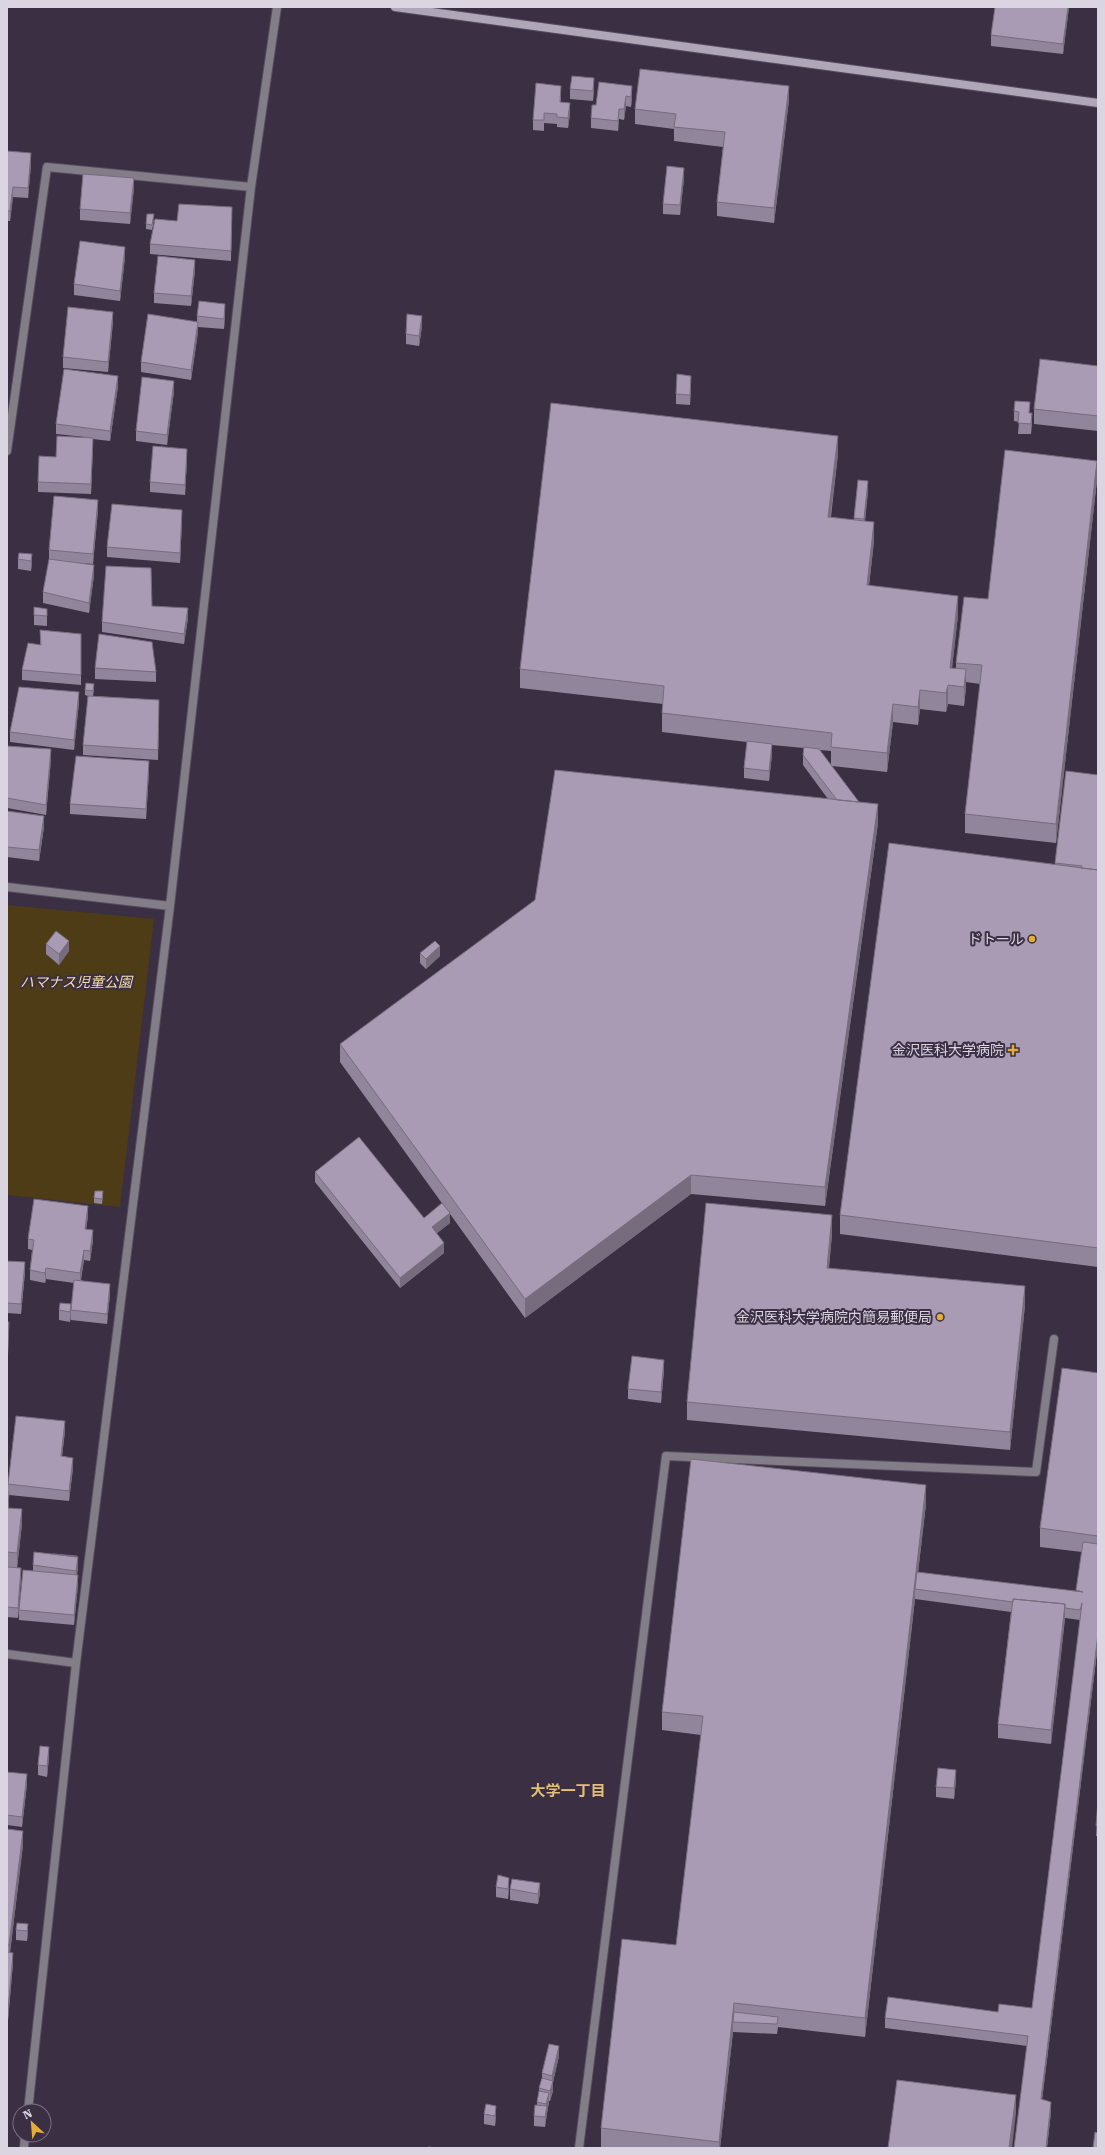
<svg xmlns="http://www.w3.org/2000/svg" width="1105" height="2155" font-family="'Roboto Serif','Noto Sans JP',serif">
  <rect width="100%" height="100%" fill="#3a2f43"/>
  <path fill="#4e3c17" d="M7 905 154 919 120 1207 7 1195Z"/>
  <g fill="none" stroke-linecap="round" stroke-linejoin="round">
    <g stroke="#574d60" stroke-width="10">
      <path id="street" d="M7 451 47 167 251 187
        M7 887 170 906
        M7 1654 76 1663
        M28 2111 76 1663 170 906 251 187 277 7
        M24 2148 25 2135
        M579 2148 666 1456 1036 1472 1054 1339"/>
    </g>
    <g stroke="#574d60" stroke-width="10">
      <path id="secondary" d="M395 7 1098 103"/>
    </g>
    <use href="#street" stroke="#837d88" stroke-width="8"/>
    <use href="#secondary" stroke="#afa6b8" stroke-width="8"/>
  </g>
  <path fill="#90859a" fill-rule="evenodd" d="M1069 7 1063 54 991 46V35Z
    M599 82 632 97 631 107 626 106 624 120 619 119 618 131 591 128V118L596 105Z
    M570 89H594L593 101 570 99Z
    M561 96V103L570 114 568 128 557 127V124L544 123V131L533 130V120Z
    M789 100 774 223 717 216V202L723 147 674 141V129L635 124V109Z
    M7 151 31 164 28 198 13 197 10 221H7Z
    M684 178 680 215 663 214V204Z
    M134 188 130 224 80 220V209Z
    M232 207 231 261 150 254V244Z
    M154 220 152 230 146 229V224Z
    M125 257 120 301 74 295V284Z
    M195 270 191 306 154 303V293Z
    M225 315 224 329 198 327V332L191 380 141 372V362L197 322V316Z
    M113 322 108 372 63 368V357Z
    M422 326 419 346 406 344V334Z
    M1098 366V431L1034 424V409Z
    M118 386 110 441 93 439 91 494 38 492V482L56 457 85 437 56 434V424Z
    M691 386 690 405 676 404V394Z
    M174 391 167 445 136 441V431Z
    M1014 411 1030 413 1032 423 1031 434H1018L1019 422 1014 421Z
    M838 454 831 517 854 520 858 480 868 491 865 521 874 541 869 585 958 615 952 668H956V663L988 599 1097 480 1056 843 965 833V814L980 684 966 682V688L964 706 948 704 946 712 920 709 918 725 893 722 887 772 832 766 859 802 878 823 825 1206 691 1194 525 1318 450 1214V1223L437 1233 444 1253 400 1288 315 1182V1172L424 1218 444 1206 340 1062V1044L828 799 803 765V755L804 748 772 745V754L769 781 744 778V768L747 742 662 732V713L663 704 520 688V669ZM820 750 831 751V765Z
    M187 459 185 495 150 492V482Z
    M98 510 93 564 78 563 94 575 89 613 43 603V592L49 561V550Z
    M182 520 180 563 107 557V547Z
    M32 554 31 571 18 569V559Z
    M152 606 188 618 184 644 102 632V622Z
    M47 609V626L34 625V615Z
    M40 630 81 634V685L22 680V670L40 645Z
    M95 668 156 672V682L95 679Z
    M94 689 93 696 159 700 158 760 83 755V745L88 696 85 695V690Z
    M79 702 74 750 10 742V732Z
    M7 746 51 759 46 815 7 808Z
    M149 771 146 819 70 814V804Z
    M1066 771 1098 775V1267L840 1234V1215L1055 864Z
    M7 811 44 827 39 861 7 857Z
    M46 944 69 951 59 965 46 954Z
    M420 953 440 956 426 969 420 963Z
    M103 1196 102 1204 94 1203V1198Z
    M88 1216 86 1229 93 1240 90 1261 84 1260 81 1280 110 1294 107 1324 71 1320V1310L74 1283 46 1279 45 1283 30 1280V1270L32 1250 28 1249V1239Z
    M832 1234 829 1268 1025 1305 1010 1450 687 1420V1402Z
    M7 1261 25 1272 21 1314 7 1313Z
    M71 1304V1315L70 1322 59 1320V1310Z
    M664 1370 661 1403 628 1399V1389Z
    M1098 1373V1644L1042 2100 1051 2112 1047 2148H1014L1027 2046 885 2028V2018L998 2012 1032 2008 1080 1620 1065 1618 1051 1744 998 1738V1724L1011 1612 915 1599 865 2037 778 2027 777 2034 733 2032 720 2148H608L601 2147V2128L676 1945 701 1735 662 1730V1712L926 1504 918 1573 1076 1591 1082 1552 1040 1547V1528Z
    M65 1431 62 1456 73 1468 69 1501 9 1495V1508L22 1524 17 1568 21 1578 18 1618 7 1617V1492H8V1484Z
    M33 1565 78 1567 77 1575 78 1585 74 1625 19 1620V1610L33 1571Z
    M49 1757 47 1777 38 1775V1765Z
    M7 1772 27 1784 22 1827 7 1825Z
    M956 1780 954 1799 936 1797V1787Z
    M1098 1801V1836H1096Z
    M7 1829 23 1845 10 1953 13 1963 7 2032Z
    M496 1887 509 1888 508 1899 496 1897Z
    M510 1889 540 1893 538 1904 510 1900Z
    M28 1924 27 1941 16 1940V1930Z
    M559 2056 553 2082V2091L550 2101H549L547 2113 545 2127 534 2126V2116L537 2105V2102L539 2091V2088L542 2079V2073Z
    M484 2114 496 2116 495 2126 484 2124Z"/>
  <path fill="#766c7d" d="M1068 7H1069L1063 54V44Z
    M594 78V89L593 101V91Z
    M561 86V96L560 113V102Z
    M632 86V97L631 107V97Z
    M789 86V100L774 223V208Z
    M626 96V106L624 120V109Z
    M570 103V114L568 128V118Z
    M619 109V119L618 131V121Z
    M31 153V164L28 198V188Z
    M684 168V178L680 215V205Z
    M134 178V188L130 224V213Z
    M13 187V197L10 221V211Z
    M125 247V257L120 301V291Z
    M195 260V270L191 306V296Z
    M225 304V315L224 329V319Z
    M113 312V322L108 372V362Z
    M422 316V326L419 346V336Z
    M198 322V332L191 380V370Z
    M118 376V386L110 441V431Z
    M691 376V386L690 405V395Z
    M174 381V391L167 445V435Z
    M838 436V454L828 536V517Z
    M93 438V448L91 494V484Z
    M187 449V459L185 495V485Z
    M1097 461V480L1056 843V824Z
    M868 481V491L864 529V519Z
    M98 500V510L93 564V554Z
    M182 510V520L180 563V553Z
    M874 522V541L867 604V585Z
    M32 554V565L31 571V561Z
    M94 565V575L89 613V603Z
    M958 596V615L950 686V668Z
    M188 608V618L184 644V634Z
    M966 669V688L964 706V687Z
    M948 685V704L946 712V693Z
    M920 690V709L918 725V707Z
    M79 692V702L74 750V740Z
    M893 704V722L887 772V753Z
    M772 744V754L769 781V771Z
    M51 749V759L46 815V805Z
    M149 761V771L146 819V809Z
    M878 804V823L825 1206V1187Z
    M44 816V827L39 861V850Z
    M69 941V951L59 965V954Z
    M440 946V956L426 969V959Z
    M691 1175V1194L525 1318V1299Z
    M88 1206V1216L85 1239V1229Z
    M450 1213V1223L432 1237V1227Z
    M832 1215V1234L827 1286V1268Z
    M93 1230V1240L90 1261V1251Z
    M444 1243V1253L400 1288V1278Z
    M84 1250V1260L80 1283V1273Z
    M25 1262V1272L21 1314V1304Z
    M46 1268V1279L45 1283V1273Z
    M110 1284V1294L107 1324V1314Z
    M1025 1286V1305L1010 1450V1432Z
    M71 1304V1315L70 1322V1312Z
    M9 1322V1332L7 1376V1366Z
    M664 1360V1370L661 1403V1392Z
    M65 1421V1431L61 1466V1456Z
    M73 1458V1468L69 1501V1491Z
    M926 1485V1504L916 1589H915V1599L865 2037V2018Z
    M9 1492V1507L8 1523V1508Z
    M22 1509V1524L17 1568V1553Z
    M78 1557V1567L76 1581V1571Z
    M21 1568V1578L18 1618V1608Z
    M78 1575V1585L74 1625V1615Z
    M1065 1604V1619L1051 1744V1730Z
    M1098 1634V1644L1041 2109V2099Z
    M49 1747V1757L47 1777V1766Z
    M956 1770V1780L954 1799V1788Z
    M27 1774V1784L22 1827V1817Z
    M23 1831V1845L9 1960V1945Z
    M509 1878V1888L508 1899V1889Z
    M540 1883V1893L538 1904V1894Z
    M28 1924V1934L27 1941V1931Z
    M13 1953V1963L7 2032V2022Z
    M734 2003V2022H733V2032L720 2148H719V2142Z
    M559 2046V2056L553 2082V2091L550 2101V2091L552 2084V2076Z
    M549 2093V2103L547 2113 545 2127 546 2104Z
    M1016 2095V2113L1012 2148H1009Z
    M1051 2102V2112L1047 2148H1046Z
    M496 2106V2116L495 2126V2116Z"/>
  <path fill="#a89bb3" stroke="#766c7d" d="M995 7H1068L1063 44 991 35Z
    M640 69 789 86 774 208 717 202 725 132 674 127 676 114 635 109Z
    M572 76 594 78 593 91 570 89Z
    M599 82 632 86 631 97 626 96 624 109H619L618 121 591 118 592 105H596Z
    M536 83 561 86 560 102 570 103 568 118 557 117V114L544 113V120H533Z
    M7 151 31 153 28 188 13 187 10 211H7Z
    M667 166 684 168 680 205 663 204Z
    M83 174 134 178 130 213 80 209Z
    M179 204 232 207 231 251 150 244 155 219 177 221Z
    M147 214H154L152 225 146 224Z
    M80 241 125 247 120 291 74 284Z
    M158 256 195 260 191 296 154 293Z
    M199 301 225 304 224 319 197 316Z
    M68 307 113 312 108 362 63 357Z
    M148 314 198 322 191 370 141 362Z
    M407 314 422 316 419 336 406 334Z
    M1040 359 1098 366V416L1034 409Z
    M64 369 118 376 110 431 56 424Z
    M677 374 691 376 690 395 676 394Z
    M142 377 174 381 167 435 136 431Z
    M1015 401 1030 402 1029 413H1032L1031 424 1018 423 1019 412 1014 411Z
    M551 403 838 436 828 517 874 522 867 585 958 596 950 668 966 669 964 687 948 685 946 693 920 690 918 707 893 704 887 753 831 747 832 733 662 713 664 686 520 669Z
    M57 436 93 438 91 484 38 482 39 456 56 457Z
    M153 446 187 449 185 485 150 482Z
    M1005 450 1097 461 1056 824 965 814 982 665 956 663 964 597 988 599Z
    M858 480 868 481 864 519 854 518Z
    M54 496 98 500 93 554 49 550Z
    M112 504 182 510 180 553 107 547Z
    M19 553 32 554 31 561 18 559Z
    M49 559 94 565 89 603 43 592Z
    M106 566 151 568 152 606 188 608 184 634 102 622Z
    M34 607 47 609V616L34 615Z
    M40 630 81 634V675L22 670 28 643 41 645Z
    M99 634 152 642 156 672 95 668Z
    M86 683 94 684 93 691 85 690Z
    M19 687 79 692 74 740 10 732Z
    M88 696 159 700 158 750 83 745Z
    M747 741 772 744 769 771 744 768Z
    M7 746 51 749 46 805 7 798Z
    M804 747 819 749 859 802 837 800 803 755Z
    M76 756 149 761 146 809 70 804Z
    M555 770 878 804 825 1187 691 1175 525 1299 340 1044 535 900Z
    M1066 771 1098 775V870L1081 868 1082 866 1055 863Z
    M7 811 44 816 39 850 7 847Z
    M889 843 1098 870V1248L840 1215Z
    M56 931 69 941 59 954 46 944Z
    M435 941 440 946 426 959 420 953Z
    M359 1137 424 1218 442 1203 450 1213 432 1227 444 1243 400 1278 315 1172Z
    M95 1191H103L102 1199 94 1198Z
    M34 1199 88 1206 85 1229 93 1230 90 1251 84 1250 80 1273 46 1268 45 1273 30 1270 34 1240 28 1239Z
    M706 1203 832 1215 827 1268 1025 1286 1010 1432 687 1402Z
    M7 1261 25 1262 21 1304 7 1303Z
    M74 1280 110 1284 107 1314 71 1310Z
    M60 1303 71 1304 70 1312 59 1310Z
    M7 1322H9L7 1366Z
    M632 1356 664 1360 661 1392 628 1389Z
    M1062 1368 1098 1373V1536L1040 1528Z
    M16 1416 65 1421 61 1456 73 1458 69 1491 8 1484Z
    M691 1459 926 1485 865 2018 734 2003 719 2142 601 2128 622 1939 676 1945 703 1716 662 1712Z
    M7 1492H9L8 1508 22 1509 17 1553 7 1552Z
    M1083 1542 1098 1544V1634L1041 2099 1051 2102 1046 2148H1014L1028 2036 885 2018 888 1997 998 2012 999 2004 1032 2008 1082 1603 1080 1610 1065 1608V1604L1013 1599V1602L915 1589 917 1572 1083 1592 1076 1590Z
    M34 1552 78 1557 76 1571 33 1565Z
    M53 1554 77 1556V1557Z
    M7 1567 21 1568 18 1608 7 1607Z
    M23 1570 78 1575 74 1615 19 1610Z
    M1013 1599 1065 1604 1051 1730 998 1724Z
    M40 1746 49 1747 47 1766 38 1765Z
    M938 1768 956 1770 954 1788 936 1787Z
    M7 1772 27 1774 22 1817 7 1815Z
    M1098 1801V1826H1096Z
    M7 1829 23 1831 9 1945H7Z
    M498 1875 509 1878 508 1889 496 1887Z
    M512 1879 540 1883 538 1894 510 1889Z
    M17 1923 28 1924 27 1931 16 1930Z
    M7 1952 13 1953 7 2022Z
    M734 2012 778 2017 777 2024 733 2022Z
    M549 2044 559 2046 552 2076 542 2073Z
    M542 2078 553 2081 550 2091 539 2088Z
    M897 2080 1016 2095 1009 2148H888Z
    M539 2091 549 2093 546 2104 537 2102Z
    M486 2104 496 2106 495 2116 484 2114Z
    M535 2105 547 2106 545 2117 534 2116Z
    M1095 2132 1098 2133V2148H1093Z
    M428 2147 439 2148H428Z"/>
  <g fill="#e5ad35" stroke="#3a2f43" stroke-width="1.5">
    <circle cx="1032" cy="939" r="4"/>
    <path d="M1011 1044h4v4h4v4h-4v4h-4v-4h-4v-4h4z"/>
    <circle cx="940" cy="1317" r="4"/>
  </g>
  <g text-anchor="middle" stroke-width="4" stroke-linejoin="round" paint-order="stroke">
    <g font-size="14" fill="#dbd5e2" stroke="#3a2f43" text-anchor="end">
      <text x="1024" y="944">ドトール</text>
      <text x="1004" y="1055">金沢医科大学病院</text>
      <text x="932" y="1322">金沢医科大学病院内簡易郵便局</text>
    </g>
    <g font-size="14" font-style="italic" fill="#fadeac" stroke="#3a2f43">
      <text x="76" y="987">ハマナス児童公園</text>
    </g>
    <g font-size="15" font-weight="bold" fill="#e5be77" stroke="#3a2f43">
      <text x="568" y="1796">大学一丁目</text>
    </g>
  </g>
  <rect width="1105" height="2155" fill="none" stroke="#dbd5e2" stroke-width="16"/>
  <g transform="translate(32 2123) rotate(334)"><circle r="19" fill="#3a2f43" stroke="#7a7183"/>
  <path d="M0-3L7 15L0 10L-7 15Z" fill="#e5ad35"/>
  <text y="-6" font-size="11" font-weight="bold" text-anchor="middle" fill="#dbd5e2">N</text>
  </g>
</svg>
